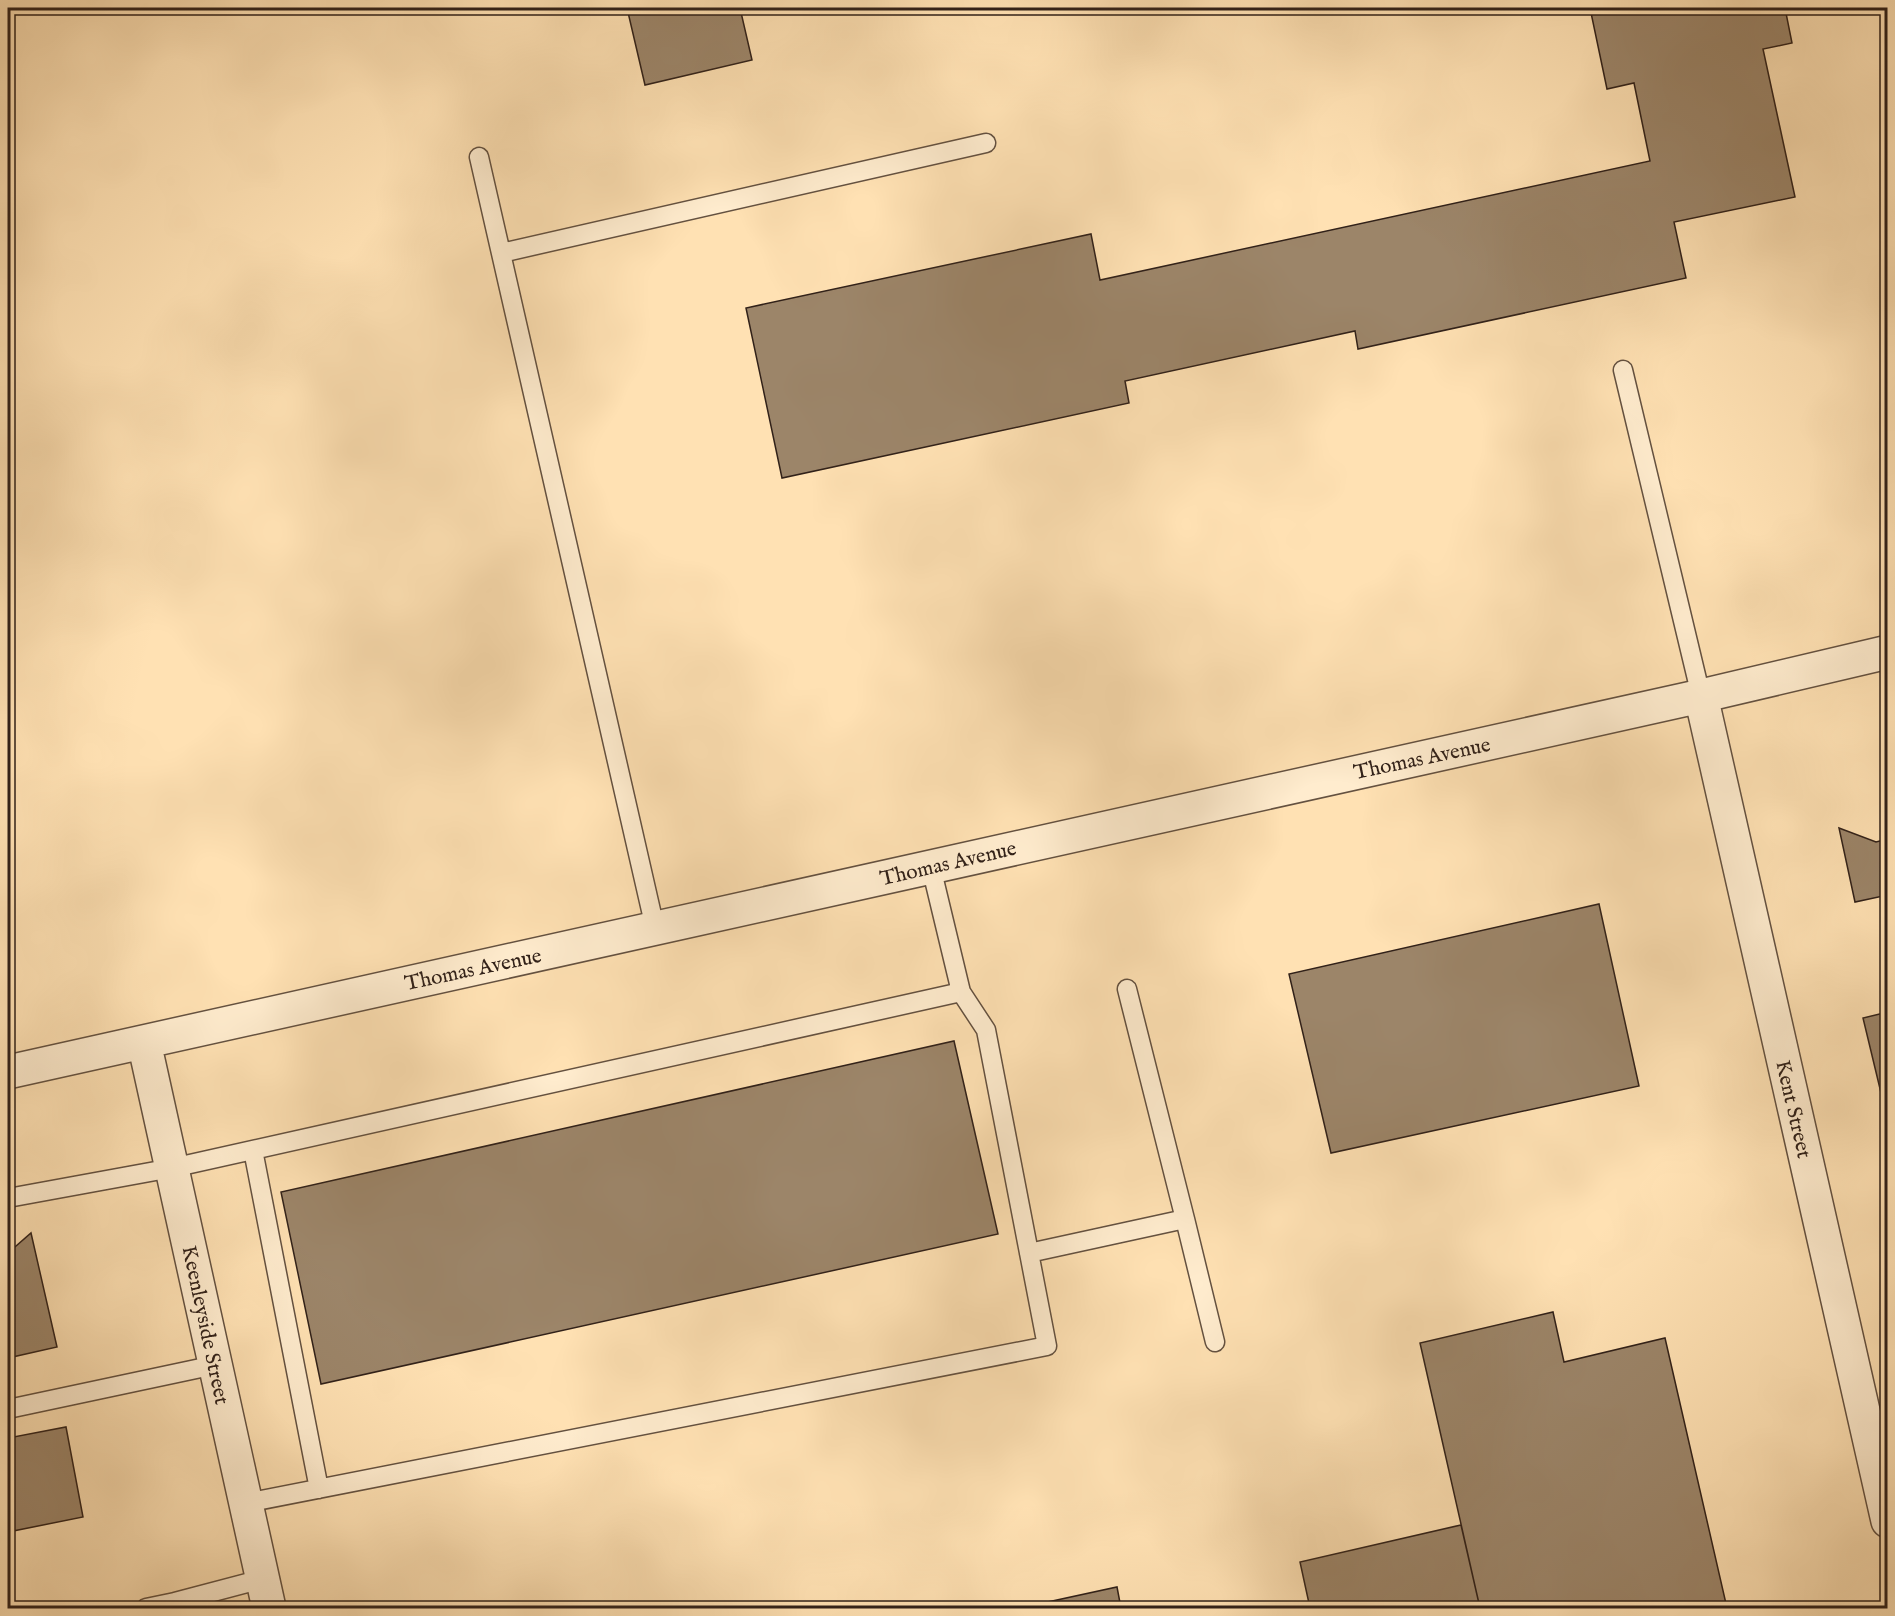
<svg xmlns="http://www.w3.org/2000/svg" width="1895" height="1616" font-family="'IM FELL English',serif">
  <rect width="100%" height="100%" fill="#ffe1b3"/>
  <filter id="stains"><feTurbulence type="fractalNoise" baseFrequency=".00333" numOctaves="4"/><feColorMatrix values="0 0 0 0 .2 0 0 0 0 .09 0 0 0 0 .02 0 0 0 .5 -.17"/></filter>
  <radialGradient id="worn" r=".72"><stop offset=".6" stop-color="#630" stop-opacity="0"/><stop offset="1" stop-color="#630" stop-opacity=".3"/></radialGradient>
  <path fill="#9c8569" stroke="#312119" stroke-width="1.5" d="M627 8H740L752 60 645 85Z
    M1590 8H1785L1792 43 1763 49 1795 197 1674 222 1686 278 1358 349 1355 331 1125 381 1129 403 782 478 746 308 1091 234 1100 280 1650 161 1634 83 1607 89Z
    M1839 828 1876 842 1888 839V895L1855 902Z
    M1599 904 1639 1086 1331 1153 1289 974Z
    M1888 1012V1122L1863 1018Z
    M954 1041 998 1234 321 1384 281 1192Z
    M31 1233 57 1347 8 1358V1253Z
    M1553 1312 1564 1362 1665 1338 1727 1608H1480L1420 1343Z
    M66 1427 83 1517 8 1532V1438Z
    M1461 1525 1480 1608H1310L1300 1562Z
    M1117 1587 1121 1608H1020Z"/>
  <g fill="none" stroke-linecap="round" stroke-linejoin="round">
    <g stroke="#645140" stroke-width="21">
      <path id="service" d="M479 157 655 928
        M501 253 986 143
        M1623 370 1701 696
        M1127 989 1185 1219
        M253 1150 319 1489
        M8 1198 172 1168 961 992
        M1029 1253 1185 1219 1215 1342
        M8 1409 215 1365
        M246 1503 1047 1346 986 1030 961 992 931 867
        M146 1608 175 1602
        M176 1608 175 1602 262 1579"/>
    </g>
    <g stroke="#645140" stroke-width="36">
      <path id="minor" d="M1701 696 1888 1521
        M144 1042 269 1608
        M8 1072 1701 696 1888 652"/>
    </g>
    <use href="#service" stroke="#ffecce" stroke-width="18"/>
    <use href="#minor" stroke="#ffecce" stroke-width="33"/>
  </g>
  <g text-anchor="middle" stroke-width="4.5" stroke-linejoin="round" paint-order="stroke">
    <g font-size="21" fill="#312119" stroke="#ffecce">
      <text transform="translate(1422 758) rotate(-12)" y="7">Thomas Avenue</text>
      <text transform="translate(948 863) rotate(-13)" y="7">Thomas Avenue</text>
      <text transform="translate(473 969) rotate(-12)" y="7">Thomas Avenue</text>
      <text transform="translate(1794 1109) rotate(77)" y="7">Kent Street</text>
      <text transform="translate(206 1325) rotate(78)" y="7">Keenleyside Street</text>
    </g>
  </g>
  <rect width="1895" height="1616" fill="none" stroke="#ffe1b3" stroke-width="30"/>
  <rect x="9" y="9" width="1877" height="1598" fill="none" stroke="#312119" stroke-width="3"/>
  <rect x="15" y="15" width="1865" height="1586" fill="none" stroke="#312119" stroke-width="1.5"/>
  <rect width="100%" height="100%" filter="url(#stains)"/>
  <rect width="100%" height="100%" fill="url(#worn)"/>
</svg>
